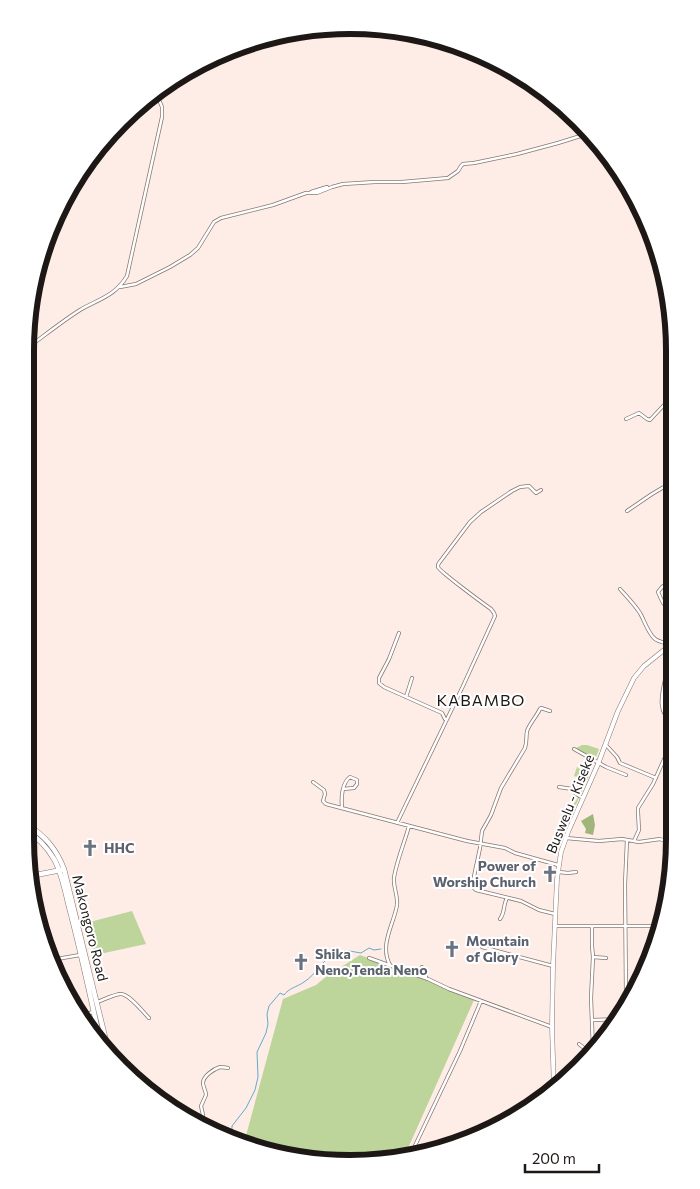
<svg xmlns="http://www.w3.org/2000/svg" width="700" height="1189" font-family="Commissioner,sans-serif">
  <rect width="100%" height="100%" fill="#feede7"/>
  <path fill="#bdd49a" d="M582 745H587L599 749 596 757 593 760 580 755 576 748Z
    M577 767 589 776 574 809 573 805 581 793 580 788 582 779 574 776Z
    M132 911 146 944 95 955 86 923Z
    M360 955 427 980 474 1000 405 1155 350 1164 266 1153 244 1143 283 999 316 985 327 976Z"/>
  <path fill="#9fb57a" d="M593 814 595 825 593 835 585 833 586 829 581 821Z"/>
  <g fill="none" stroke-linecap="round" stroke-linejoin="round">
    <path stroke="#66a8cb" stroke-width="1" d="M232 1138V1126L246 1108 255 1090 258 1077 257 1052 266 1033 268 1024 267 1014 269 1006 280 993 284 995C289 988 297 987 304 982 317 974 323 958 337 952 344 949 354 952 361 953L369 948 374 950 381 949"/>
    <g stroke="#867772" stroke-width="4">
      <path id="minor" d="M311 192 327 187
        M120 287 136 284 170 267 190 255 198 248 214 222 221 218 273 205 306 193H317L332 187 343 184 375 182H402L448 178 458 171 461 166 463 164 474 163 517 154 558 143 590 133
        M26 349C44 336 61 322 80 310 99 299 115 296 127 276L162 117V107L156 93
        M674 383C671 386 670 389 668 394 662 408 664 410 674 421
        M626 419 639 413 647 419 650 420 664 405
        M627 511 652 494 674 481
        M674 579 662 587 658 592 662 601 674 620
        M620 589C627 597 634 604 640 613 644 620 647 630 653 637 660 646 668 636 669 655 670 676 649 710 674 723
        M399 633 389 659 379 678V683L384 687 442 713 445 719
        M406 697 412 678
        M550 711 541 708 540 709C536 717 530 723 527 731 526 737 527 742 525 748L501 788 491 815 482 831 480 848 472 886 476 890 521 901 539 910 555 914
        M606 745 617 757 620 763 656 778
        M574 749 606 767 626 775
        M313 782 324 790 325 794 323 801 326 804 467 841 505 848 515 853 558 865
        M559 787 572 789 576 794 583 798
        M342 807C341 797 342 783 350 777L357 780V784L354 788 343 789
        M397 823 463 686 495 616 494 613 491 609C484 604 439 571 438 567 438 565 438 564 439 563L470 522 481 512 512 491 520 487 529 486 536 493 541 490
        M566 838 599 841 622 839 639 842 660 839 668 842 674 840
        M627 840 625 884 626 995 627 999 629 1002
        M634 841 639 830 638 812V808L653 784 674 737
        M668 842 672 854 673 865
        M559 872 568 873 576 872
        M500 919C505 913 503 905 507 898
        M555 926H661
        M592 926V946L593 957 591 998 593 1049
        M653 926V953
        M482 947 553 966
        M593 957 606 958
        M369 958 428 979 449 989 552 1027
        M51 960 80 955
        M390 965C379 945 394 924 397 905 398 895 393 887 394 878 396 863 405 841 409 826
        M422 967 425 972 426 978
        M97 1002C103 1000 115 994 121 994 129 994 143 1012 149 1018
        M80 1015 94 1012
        M593 1020 620 1019
        M579 1044 584 1048 593 1049
        M198 1122 203 1115 201 1106 206 1095C206 1091 203 1087 203 1083 203 1076 214 1069 220 1067 223 1067 226 1068 228 1068
        M411 1154 460 1051 481 1001"/>
    </g>
    <g stroke="#867772" stroke-width="5">
      <path id="secondary" d="M554 1090 552 1027 553 966 557 879 561 852 568 832 598 764 618 711 634 678 644 666 674 642"/>
    </g>
    <g stroke="#867772" stroke-width="5.5">
      <path id="primary" d="M25 823C44 835 56 848 64 869L109 1053
        M25 829C37 837 47 847 54 859 62 873 65 891 69 907 81 952 91 999 101 1045
        M31 876 61 870"/>
    </g>
    <use href="#minor" stroke="#fff" stroke-width="2.5"/>
    <use href="#secondary" stroke="#fff" stroke-width="4"/>
    <use href="#primary" stroke="#fff" stroke-width="4.5"/>
  </g>
  <defs>
    <g id="church-bare" transform="scale(1.35)"><path d="M-1.2-6h2.4v3.5h3.3v2.4h-3.3V6h-2.4V-.1h-3.3v-2.4h3.3Z" fill="#6b7280" stroke="#fff" stroke-width="2.5" paint-order="stroke"/></g>
  </defs>
  <g fill-rule="evenodd">
    <use href="#church-bare" x="90" y="848"/>
    <use href="#church-bare" x="550" y="874"/>
    <use href="#church-bare" x="452" y="949"/>
    <use href="#church-bare" x="301" y="962"/>
  </g>
  <g text-anchor="middle" stroke-width="4" stroke-linejoin="round" paint-order="stroke">
    <g font-size="14" fill="#1d1816" stroke="#fff">
      <text transform="translate(570 804) rotate(-68)" y="5">Buswelu - Kiseke</text>
      <text transform="translate(90 928) rotate(76)" y="5">Makongoro Road</text>
    </g>
    <g font-size="14" font-weight="bold" fill="#5b616d" stroke="#fff" text-anchor="start">
      <text x="104" y="853">HHC</text>
      <text x="536" y="871" text-anchor="end">Power of<tspan x="536" dy="16">Worship Church</tspan></text>
      <text x="466" y="946">Mountain<tspan x="466" dy="16">of Glory</tspan></text>
      <text x="315" y="959">Shika<tspan x="315" dy="16">Neno,Tenda Neno</tspan></text>
    </g>
    <g font-size="16" letter-spacing="1" fill="#1d1816" stroke="#fff">
      <text x="481" y="706">KABAMBO</text>
    </g>
  </g>
  <path d="M0 0H700V1189H0ZM350 34H350A316 316 0 0 1 666 350V839A316 316 0 0 1 350 1155H350A316 316 0 0 1 34 839V350A316 316 0 0 1 350 34Z" fill="#fff" fill-rule="evenodd"/>
  <path fill="none" stroke="#1d1816" stroke-width="6" d="M350 34H350A316 316 0 0 1 666 350V839A316 316 0 0 1 350 1155H350A316 316 0 0 1 34 839V350A316 316 0 0 1 350 34Z"/>
  <path d="M525 1164v8h74v-8" fill="none" stroke="#1d1816" stroke-width="2.5"/>
  <text x="532" y="1164" font-size="15" fill="#1d1816" stroke="#ffffff" stroke-width="4" paint-order="stroke">200 m</text>
</svg>
